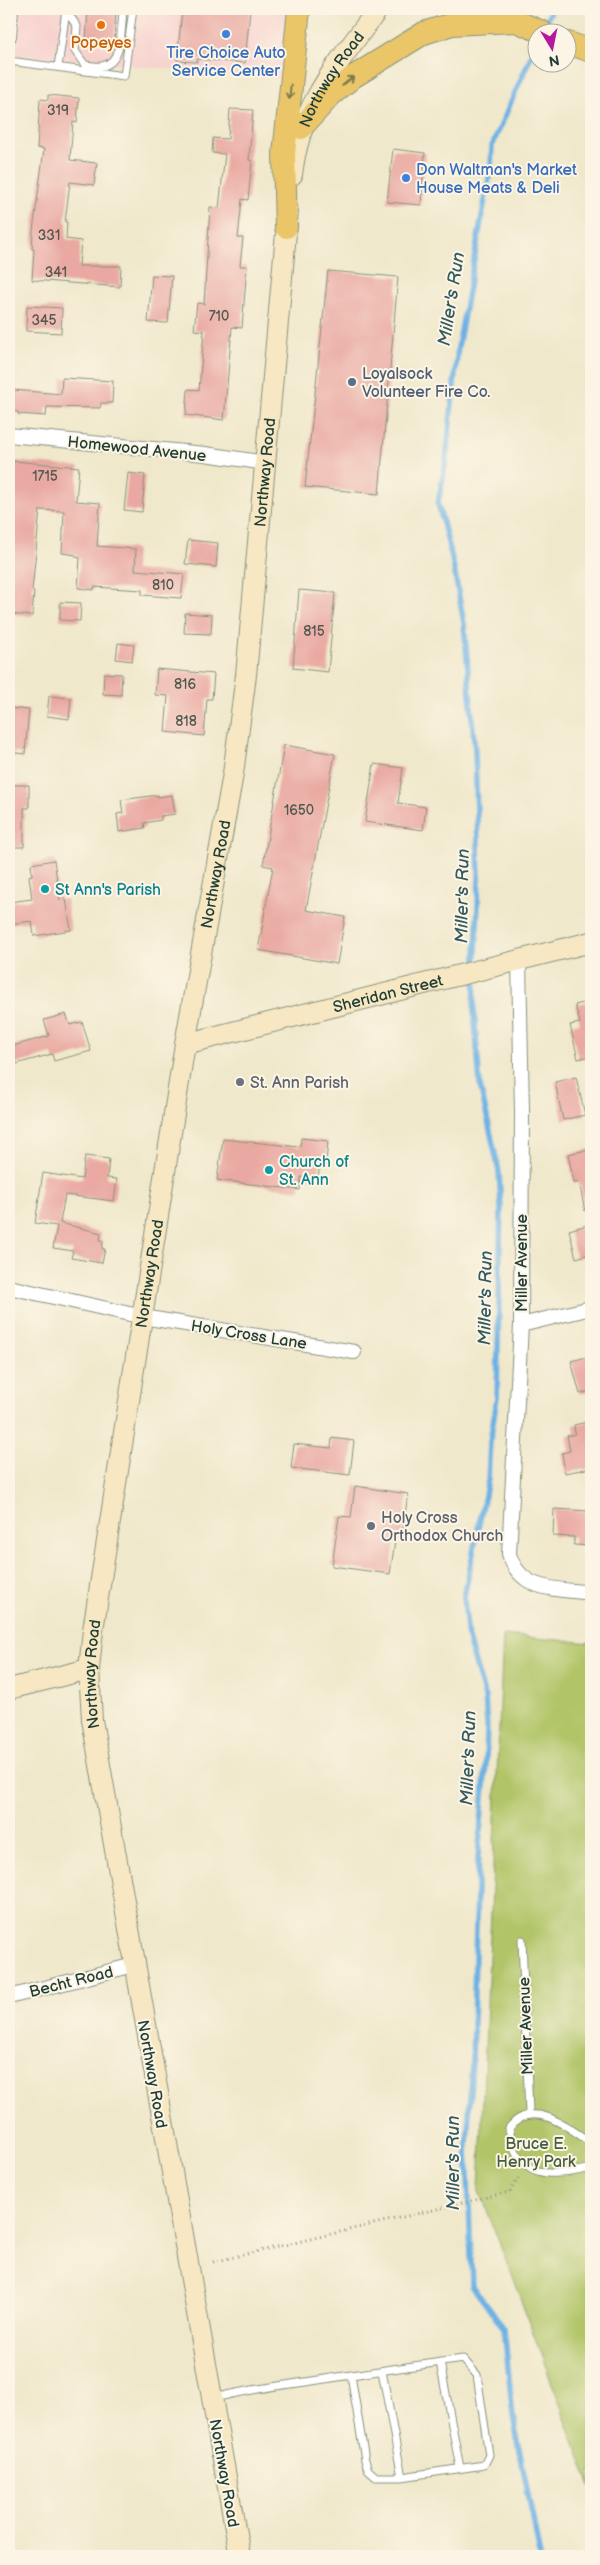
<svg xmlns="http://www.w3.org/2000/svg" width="600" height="2565" font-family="'Balsamiq Sans',sans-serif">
  <rect width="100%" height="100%" fill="#fcf5e5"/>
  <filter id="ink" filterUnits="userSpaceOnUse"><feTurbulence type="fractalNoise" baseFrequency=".02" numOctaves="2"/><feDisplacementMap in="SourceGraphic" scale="10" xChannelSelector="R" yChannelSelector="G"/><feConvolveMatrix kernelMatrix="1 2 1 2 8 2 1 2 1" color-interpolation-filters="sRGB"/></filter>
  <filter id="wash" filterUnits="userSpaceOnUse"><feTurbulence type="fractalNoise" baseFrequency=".0096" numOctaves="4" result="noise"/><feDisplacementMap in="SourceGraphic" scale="20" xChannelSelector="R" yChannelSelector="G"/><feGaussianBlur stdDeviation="1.12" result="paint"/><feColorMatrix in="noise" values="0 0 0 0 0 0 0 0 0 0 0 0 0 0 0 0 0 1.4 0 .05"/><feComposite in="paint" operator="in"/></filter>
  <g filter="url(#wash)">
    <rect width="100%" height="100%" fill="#f0e8cb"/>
    <path fill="#f7d0cd" d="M9 9H294L279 79 9 54Z"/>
    <path fill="#b1c568" stroke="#68814e" d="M503 1635 591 1643V2487L479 2189Z"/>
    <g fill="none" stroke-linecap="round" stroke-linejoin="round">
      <path stroke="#6eb2e4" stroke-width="5.5" d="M543 28 552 9
        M538 40 492 146 491 167 458 347 446 461 438 504 452 558 464 623 475 752 479 877 474 1009 480 1085 499 1171 501 1208 497 1397 490 1442 488 1480 464 1597 468 1639 485 1697 487 1726 486 1764 478 1857 472 2062 467 2145 472 2286 504 2328 513 2416 540 2556"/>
    </g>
    <g id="blocks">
      <path fill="#e9a8a1" d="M88 9H116L114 43 86 41Z
        M182 9H250L245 63 197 59V62L177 61Z
        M48 95 79 98 77 123 73 122 70 160 97 163 94 185 70 182 65 222H67L66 239 81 241 79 266H121L120 287 32 280 34 249H32L33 231 44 149 37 148 40 99 48 100Z
        M230 109 253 110 249 160 252 161 248 200 242 199 238 238H243L240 266H247L242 328 232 327 224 420 186 415 188 389 199 390 204 331 194 330 197 303 204 304 210 207 219 208 225 154 212 153 213 138 228 139Z
        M393 149 425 153 421 205 387 202Z
        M328 271 398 277 379 494 305 487Z
        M152 275 172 276 168 323 148 322Z
        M27 306 62 308 61 333 26 331Z
        M62 378 113 381 112 403H101L100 408 47 407 46 416 18 414V412L11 411 13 390 61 394Z
        M13 461 79 467 76 501 100 503 97 546 136 549 135 570 184 574 181 598 142 595V590L94 587V590L78 588 80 558 76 557V555L62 553 64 511 40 510 32 591H34L32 616 9 614V501Z
        M128 473 145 475 142 512 124 510Z
        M188 540 218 543 216 567 185 564Z
        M299 590 335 593 328 672 293 668Z
        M60 602 81 603 80 621 60 620Z
        M185 613 212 615 211 634 184 633Z
        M118 643 134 645 132 661 116 659Z
        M157 669 214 674 212 699H207L204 736 165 732 168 696 155 695Z
        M104 673 122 674 121 695 103 694Z
        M49 696 71 698 69 719 47 716Z
        M9 708 29 710 25 754 9 752Z
        M284 745 335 754 306 910 345 917 337 964 258 950 273 867 263 865Z
        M374 764 403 768 398 803 426 807 423 830 365 822Z
        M9 785H29V808H24V847H9Z
        M158 795V797L172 795 175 814 161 816V820L144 823 145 828 119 832 117 814 123 813 121 800Z
        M54 860 60 900 66 899 71 930 34 936 32 921 9 924V902L32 899 29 876 32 875 31 864Z
        M591 1001V1056L578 1059 570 1025 580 1023 575 1005Z
        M66 1014 70 1025 82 1022 91 1051 54 1061 52 1054 9 1066V1047L49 1036 44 1020Z
        M576 1077 585 1115 563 1120 555 1082Z
        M301 1138 328 1141 326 1163H320L318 1179 301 1177 300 1190 217 1180 223 1139 300 1147Z
        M591 1149V1211H585L579 1182 574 1183 568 1154Z
        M85 1156 109 1159 107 1178 117 1179 114 1201 65 1195 60 1223 101 1233 100 1241H103L102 1249H105L102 1263 71 1258 73 1251 53 1248 57 1226 35 1223 43 1173 82 1179Z
        M591 1224V1254L576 1258 569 1230Z
        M591 1356V1391L580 1394 571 1361Z
        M591 1421V1468L565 1473 562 1453 570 1451 567 1436 575 1434 574 1425Z
        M332 1438 354 1441 350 1475 291 1468 294 1444 331 1448Z
        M355 1486 408 1494 402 1535H396L390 1574 332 1566 339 1516 351 1517Z
        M554 1509 591 1511V1546L574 1545V1537L553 1536Z"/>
    </g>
  </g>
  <g filter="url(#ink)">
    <use href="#blocks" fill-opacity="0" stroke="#889280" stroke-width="1"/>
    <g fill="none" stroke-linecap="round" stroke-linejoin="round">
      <g stroke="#889280" stroke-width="9">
        <path id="lane" d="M66 11 77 26 75 51 85 65C90 65 97 67 102 66 124 63 121 25 123 9
          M9 61 124 76 133 9
          M58 67 66 10
          M522 1940 529 2113
          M591 2143C567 2126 532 2098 509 2128 516 2179 550 2178 591 2168
          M440 2362 460 2468
          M382 2371 402 2477
          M215 2398C247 2389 280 2386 312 2381 363 2373 413 2366 463 2359L477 2375 489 2455 484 2465 402 2477H376L368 2470 365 2460 351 2375"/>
      </g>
      <g stroke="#889280" stroke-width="16">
        <path id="street" d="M9 36 11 9
          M9 435 205 454 266 463
          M519 961 522 1111 521 1325 509 1554C521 1593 557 1588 591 1593
          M9 1287 143 1317 354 1352
          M521 1325 591 1308
          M9 1997 134 1965"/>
      </g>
      <g stroke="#889280" stroke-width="22">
        <g id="secondary">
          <path id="s1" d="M292 175C300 104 338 64 378 9"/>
          <path id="s2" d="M185 1044 591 942"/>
          <path d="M9 1689 89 1669"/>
          <path id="s3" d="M240 2556 92 1720 89 1669 93 1630 185 1044 233 774 246 675 288 211"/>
        </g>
      </g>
      <g stroke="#889280" stroke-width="24">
        <path id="primary" d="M502 15 542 32
          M568 43 591 51
          M301 128 331 95 353 77 424 33 452 24 516 21
          M286 227 284 154 299 9"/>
      </g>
      <path stroke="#889280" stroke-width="3" stroke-dasharray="1 4" stroke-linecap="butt" d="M213 2262 509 2192 521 2175"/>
      <use href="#lane" stroke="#fff" stroke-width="7"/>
      <use href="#street" stroke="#fff" stroke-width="14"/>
      <use href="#secondary" stroke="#f7e8c3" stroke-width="20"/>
      <use href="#primary" stroke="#eac669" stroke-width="22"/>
    </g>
    <defs><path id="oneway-shaft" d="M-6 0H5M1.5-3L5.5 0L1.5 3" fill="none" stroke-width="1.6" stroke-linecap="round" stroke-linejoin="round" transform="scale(1.25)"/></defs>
    <g stroke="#7a7b4c">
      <use href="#oneway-shaft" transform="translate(348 81) rotate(-39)"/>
      <use href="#oneway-shaft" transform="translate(290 92) rotate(96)"/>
    </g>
  </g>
  <circle fill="#e8710a" stroke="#fcf5e5" stroke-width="2" cx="101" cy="25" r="5"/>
  <g fill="#3f7fe0" stroke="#fcf5e5" stroke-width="2">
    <circle cx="226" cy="34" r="5"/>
    <circle cx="406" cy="178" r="5"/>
  </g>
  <circle fill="#5c6f8a" stroke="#fcf5e5" stroke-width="2" cx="352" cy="382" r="5"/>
  <g fill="#0f9aa8" stroke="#fcf5e5" stroke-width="2">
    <circle cx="45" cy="889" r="5"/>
    <circle cx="269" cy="1170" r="5"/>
  </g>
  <g fill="#6b7280" stroke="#fcf5e5" stroke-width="2">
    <circle cx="240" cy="1082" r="5"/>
    <circle cx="371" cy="1526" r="5"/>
  </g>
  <g text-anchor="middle" stroke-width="4" stroke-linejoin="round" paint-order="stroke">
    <g font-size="14" fill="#52584f">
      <text x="58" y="115">319</text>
      <text x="49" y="240">331</text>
      <text x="56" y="277">341</text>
      <text x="219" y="321">710</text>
      <text x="44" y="325">345</text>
      <text x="45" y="481">1715</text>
      <text x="163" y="590">810</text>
      <text x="314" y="636">815</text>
      <text x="185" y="689">816</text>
      <text x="186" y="726">818</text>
      <text x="299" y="815">1650</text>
    </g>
    <g font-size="16" fill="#c56008" stroke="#fcf5e5">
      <text x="101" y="48">Popeyes</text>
    </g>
    <g font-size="16" fill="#366cbe" stroke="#fcf5e5">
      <text x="226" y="58">Tire Choice Auto<tspan x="226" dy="18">Service Center</tspan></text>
      <text x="416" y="175" text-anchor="start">Don Waltman's Market<tspan x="416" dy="18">House Meats &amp; Deli</tspan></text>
    </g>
    <g font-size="16" fill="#1f3d34" stroke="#fcf5e5">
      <text dy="6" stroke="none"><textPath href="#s1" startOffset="105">Northway Road</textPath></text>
      <text transform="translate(137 448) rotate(6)" y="6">Homewood Avenue</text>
      <text dy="6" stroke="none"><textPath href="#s3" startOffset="2110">Northway Road</textPath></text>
      <text dy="6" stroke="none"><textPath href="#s3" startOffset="1705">Northway Road</textPath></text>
      <text dy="6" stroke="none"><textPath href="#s2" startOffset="209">Sheridan Street</textPath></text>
      <text transform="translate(521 1263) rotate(-90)" y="6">Miller Avenue</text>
      <text dy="6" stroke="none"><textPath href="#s3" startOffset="1300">Northway Road</textPath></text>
      <text transform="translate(249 1334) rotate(9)" y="6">Holy Cross Lane</text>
      <text dy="6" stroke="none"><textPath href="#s3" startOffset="895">Northway Road</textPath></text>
      <text transform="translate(71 1981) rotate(-14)" y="6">Becht Road</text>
      <text transform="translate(525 2026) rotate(-92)" y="6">Miller Avenue</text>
      <text transform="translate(153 2074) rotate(80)" y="6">Northway Road</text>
      <text transform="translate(225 2473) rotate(80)" y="6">Northway Road</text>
    </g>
    <g font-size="16" fill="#4e5e75" stroke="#fcf5e5" text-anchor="start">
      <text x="362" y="379">Loyalsock<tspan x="362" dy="18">Volunteer Fire Co.</tspan></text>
    </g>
    <g font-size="16" fill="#0d838f" stroke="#fcf5e5" text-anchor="start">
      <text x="55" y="895">St Ann's Parish</text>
      <text x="279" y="1167">Church of<tspan x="279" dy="18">St. Ann</tspan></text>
    </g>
    <g font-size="16" fill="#5b616d" stroke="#fcf5e5" text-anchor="start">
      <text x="250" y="1088">St. Ann Parish</text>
      <text x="381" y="1523">Holy Cross<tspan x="381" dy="18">Orthodox Church</tspan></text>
    </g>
    <g font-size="16" fill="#445f41" stroke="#fcf5e5">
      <text x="536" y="2149">Bruce E.<tspan x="536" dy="18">Henry Park</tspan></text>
    </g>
    <g font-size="18" font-style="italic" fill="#335a60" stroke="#fcf5e5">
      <text transform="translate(451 299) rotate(-81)" y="6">Miller's Run</text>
      <text transform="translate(462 896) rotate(-89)" y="6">Miller's Run</text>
      <text transform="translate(485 1298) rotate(-89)" y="6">Miller's Run</text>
      <text transform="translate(468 1758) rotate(-88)" y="6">Miller's Run</text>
      <text transform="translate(453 2163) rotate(-90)" y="6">Miller's Run</text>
    </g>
  </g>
  <rect width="600" height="2565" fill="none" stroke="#fcf5e5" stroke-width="30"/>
  <g transform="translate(552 48) rotate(170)"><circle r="24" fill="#fcf5e5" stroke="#a4ab9e"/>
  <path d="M0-4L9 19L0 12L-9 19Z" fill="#b5179e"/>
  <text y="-8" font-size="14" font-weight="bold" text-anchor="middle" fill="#1f3d34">N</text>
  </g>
</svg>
